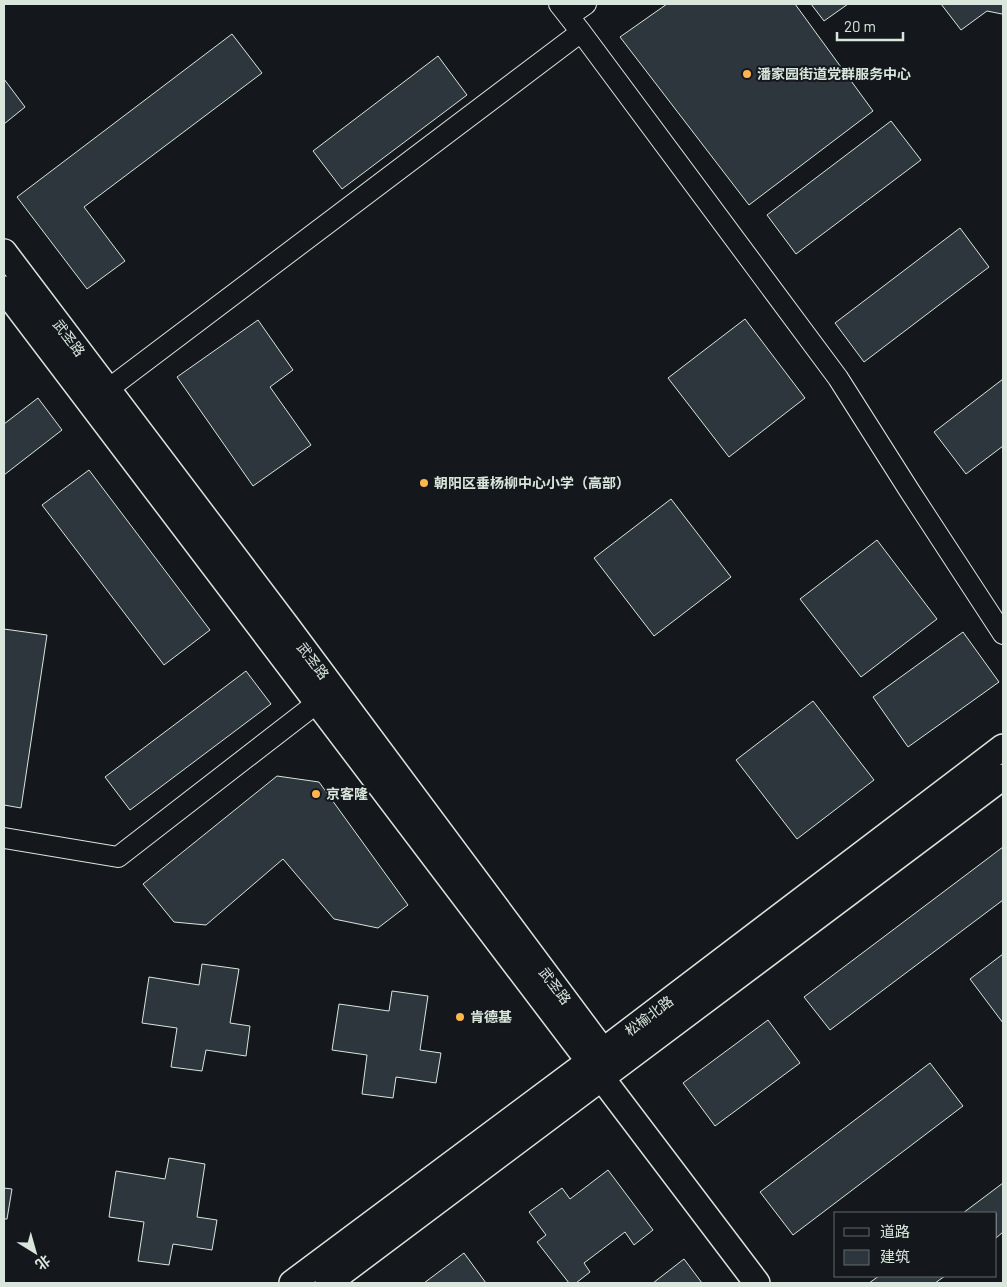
<svg xmlns="http://www.w3.org/2000/svg" width="1007" height="1287" font-family="Barlow,'Noto Sans SC',sans-serif">
  <rect width="100%" height="100%" fill="#14181c"/>
  <path fill="#2c363c" stroke="#d8e6dc" d="M667 4H795L873 111 749 205 620 37Z
    M811 4H848L824 21Z
    M941 4H1003V13L1002 14 987 11 961 30Z
    M232 34 262 73 84 207 125 261 87 289 17 197Z
    M438 56 467 95 342 189 313 151Z
    M4 79 25 107 4 124Z
    M891 121 921 160 796 254 767 215Z
    M960 228 989 267 864 362 835 323Z
    M745 319 805 398 729 457 668 378Z
    M258 320 293 370 270 387 311 445 253 486 177 377Z
    M1003 379V446L966 474 934 432Z
    M38 398 62 430 4 475V424Z
    M89 470 210 630 164 665 42 505Z
    M671 499 731 577 654 636 594 558Z
    M877 540 937 619 861 677 800 599Z
    M4 629 47 635 21 808 4 805Z
    M963 632 999 682 908 747 873 697Z
    M246 671 271 704 130 810 105 777Z
    M813 701 874 780 797 839 736 760Z
    M277 776 319 782 408 905 378 928 334 919 283 859 206 925 174 922 143 884Z
    M1003 847V900L830 1030 804 997Z
    M1003 954V1023L970 979Z
    M202 964 239 969 230 1023 250 1026 246 1056 206 1050 202 1071 171 1067 177 1028 142 1023 149 977 199 985Z
    M392 991 428 996 420 1050 441 1053 436 1083 396 1077 393 1098 362 1094 367 1055 332 1050 339 1004 389 1011Z
    M768 1020 800 1063 715 1126 683 1083Z
    M930 1063 963 1106 793 1235 760 1192Z
    M169 1158 205 1164 197 1217 217 1220 212 1250 173 1244 169 1265 138 1261 144 1222 109 1217 116 1171 165 1179Z
    M608 1170 653 1230 634 1245 625 1232 584 1263 590 1272 576 1283H569L537 1242 546 1235 529 1212 562 1188 570 1199Z
    M1003 1183V1232L996 1238V1213H963Z
    M4 1188 12 1189 7 1219H4Z
    M464 1253 486 1283H424Z
    M684 1259 702 1283H653Z
    M879 1276H945L935 1283H869Z"/>
  <g fill="none" stroke-linecap="round" stroke-linejoin="round">
    <g stroke="#d8e6dc" stroke-width="22">
      <path id="minor" d="M559 4 581 32 838 378 909 490 1003 634
        M569 16 586 4
        M107 390 581 32
        M4 838 118 857 317 703"/>
    </g>
    <g stroke="#d8e6dc" stroke-width="28">
      <path id="tertiary" d="M4 252 286 625 603 1051 601 1078
        M4 289 757 1283
        M292 1283 603 1051 1003 747
        M328 1283 1003 777"/>
    </g>
    <use href="#minor" stroke="#14181c" stroke-width="20"/>
    <use href="#tertiary" stroke="#14181c" stroke-width="25"/>
  </g>
  <g fill="#ffb74d" stroke="#14181c" stroke-width="2">
    <circle cx="747" cy="74" r="5"/>
    <circle cx="424" cy="483" r="5"/>
    <circle cx="316" cy="794" r="5"/>
    <circle cx="460" cy="1017" r="5"/>
  </g>
  <g text-anchor="middle" stroke-width="4" stroke-linejoin="round" paint-order="stroke">
    <g font-size="14" font-weight="bold" fill="#d8e6dc" stroke="#14181c" text-anchor="start">
      <text x="757" y="79">潘家园街道党群服务中心</text>
      <text x="434" y="488">朝阳区垂杨柳中心小学（高部）</text>
      <text x="326" y="799">京客隆</text>
      <text x="470" y="1022">肯德基</text>
    </g>
    <g font-size="14" fill="#d8e6dc" stroke="#14181c">
      <text transform="translate(69 338) rotate(53)" y="5">武圣路</text>
      <text transform="translate(313 661) rotate(53)" y="5">武圣路</text>
      <text transform="translate(555 986) rotate(53)" y="5">武圣路</text>
      <text transform="translate(649 1016) rotate(-37)" y="5">松榆北路</text>
    </g>
  </g>
  <rect width="1007" height="1287" fill="none" stroke="#d8e6dc" stroke-width="10"/>
  <rect x="834" y="1212" width="162" height="65" fill="#14181c" stroke="#626a69"/>
  <rect x="844" y="1228" width="25" height="8" fill="#14181c" stroke="#626a69"/>
  <text x="880" y="1237" font-size="15" fill="#d8e6dc">道路</text>
  <rect x="844" y="1250" width="25" height="15" fill="#2c363c" stroke="#626a69"/>
  <text x="880" y="1262" font-size="15" fill="#d8e6dc">建筑</text>
  <g transform="translate(35 1252) rotate(143)" stroke="#14181c" stroke-width="4" paint-order="stroke">
  <path d="M0-4L9 19L0 12L-9 19Z" fill="#d8e6dc"/>
  <text y="-8" font-size="14" font-weight="bold" text-anchor="middle" fill="#d8e6dc">北</text>
  </g>
  <path d="M837 32v8h66v-8" fill="none" stroke="#d8e6dc" stroke-width="2.5"/>
  <text x="844" y="32" font-size="15" fill="#d8e6dc" stroke="#14181c" stroke-width="4" paint-order="stroke">20 m</text>
</svg>
